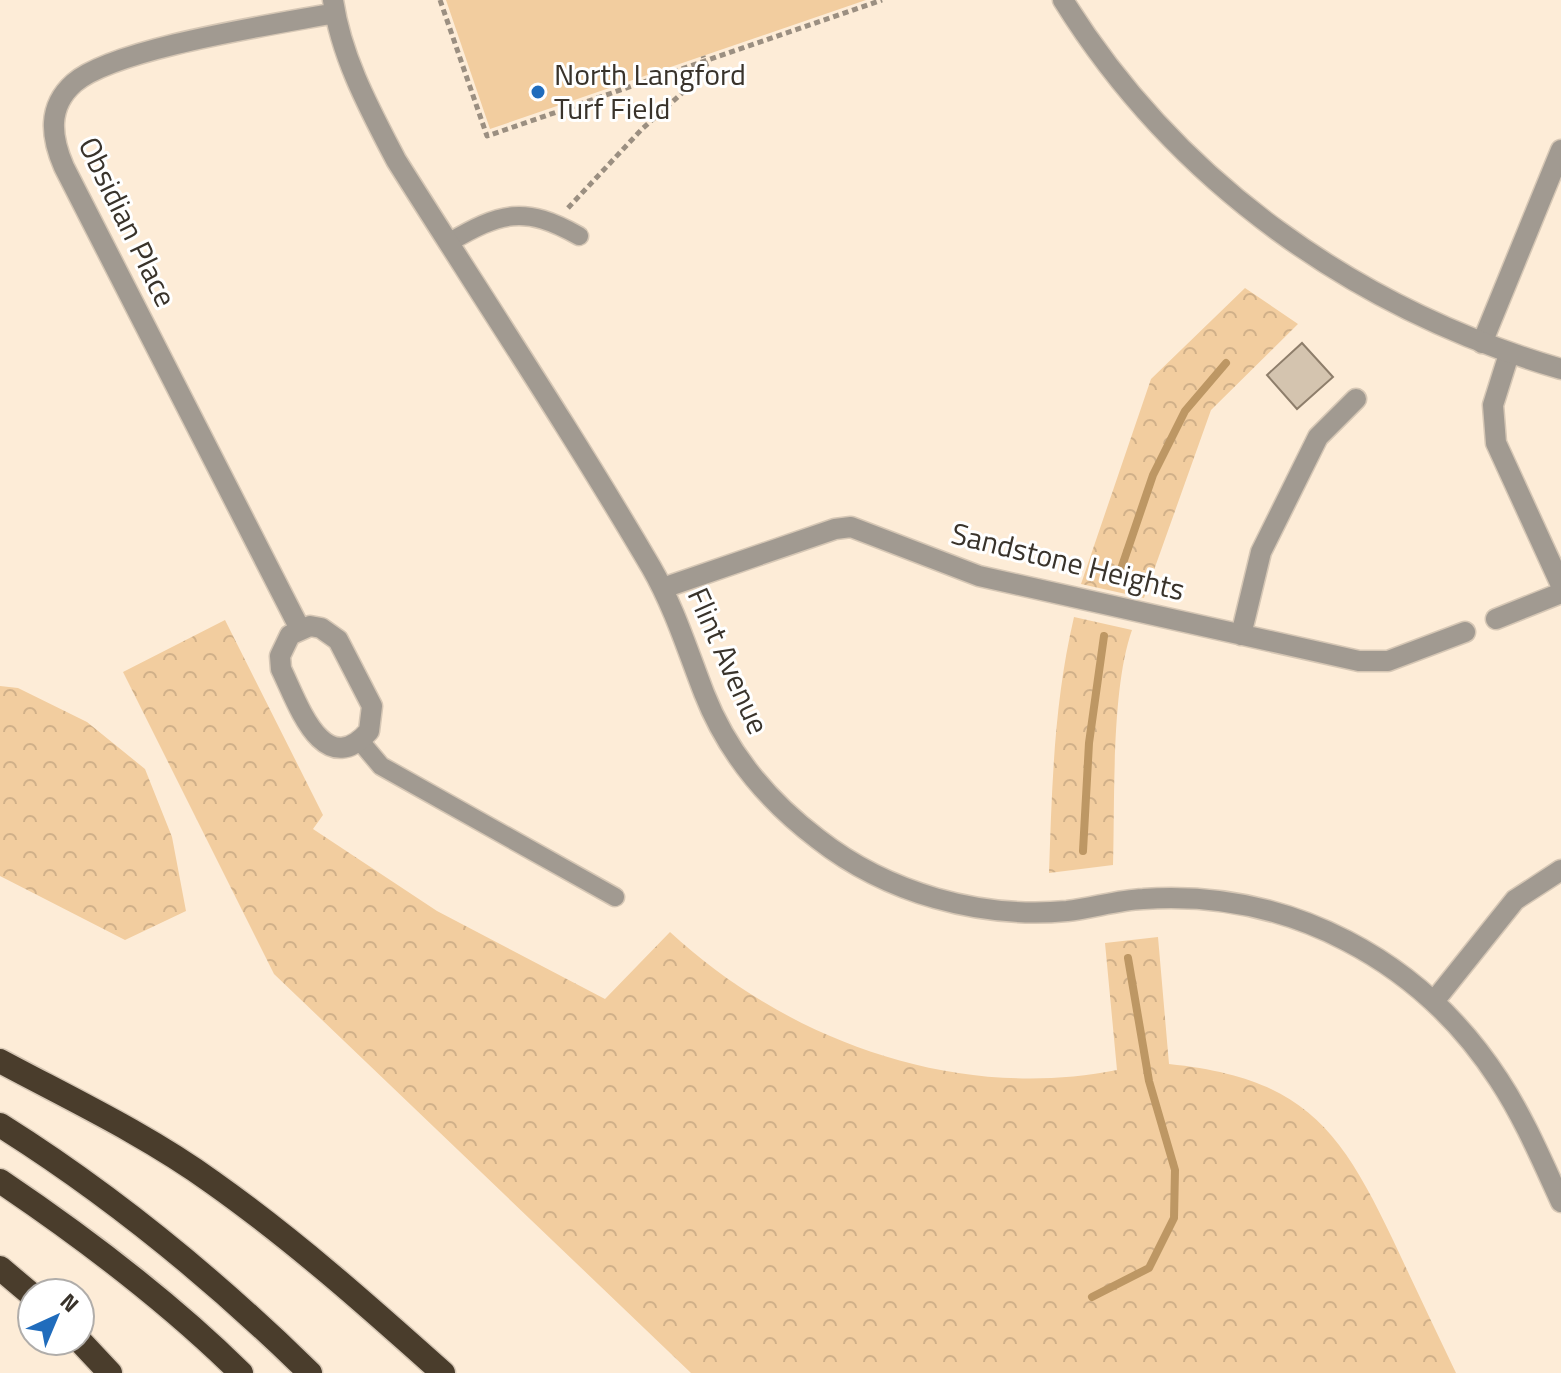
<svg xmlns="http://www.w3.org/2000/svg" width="1561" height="1373" font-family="'Titillium Web',sans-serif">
  <defs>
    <pattern id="forest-crowns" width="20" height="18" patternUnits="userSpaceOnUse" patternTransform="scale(2)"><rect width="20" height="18" fill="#f2cd9f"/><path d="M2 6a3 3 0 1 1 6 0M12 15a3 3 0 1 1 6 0" fill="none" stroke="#d0b089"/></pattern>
  </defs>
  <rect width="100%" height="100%" fill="#fdecd7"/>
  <path fill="#f2cd9f" d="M446 0H866L490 129Z"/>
  <path fill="url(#forest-crowns)" d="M1245 288 1298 324 1211 410 1144 598 1081 584 1151 379Z
    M1074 617 1132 630C1111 689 1115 800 1113 865L1049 873C1052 786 1054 702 1074 617Z
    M225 620 323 815 313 829 437 911 605 999 670 932C788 1041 956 1102 1117 1070L1105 943 1158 937 1169 1064C1302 1078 1339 1126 1393 1240 1414 1285 1435 1329 1456 1373H691L274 974 123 672Z
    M0 686 18 688 87 722 145 769 172 837 186 911 125 940 0 876Z"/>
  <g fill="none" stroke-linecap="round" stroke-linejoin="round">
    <path stroke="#bd9764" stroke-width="8" d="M1120 572 1153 475 1185 411 1226 363
      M1083 851 1089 743 1104 636
      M1092 1297 1149 1268 1174 1218 1175 1170 1149 1081 1128 958"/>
  </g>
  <path fill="#d4c4af" stroke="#8e7e6b" stroke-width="2" d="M1302 343 1333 377 1297 409 1267 375Z"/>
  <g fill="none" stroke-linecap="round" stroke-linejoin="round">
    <g stroke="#d6c7b5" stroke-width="21">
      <path id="service" d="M448 243C501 212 524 205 579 236
        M360 741 381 766 615 897"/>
    </g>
    <g stroke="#d6c7b5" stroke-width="23">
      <path id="minor" d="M333 0C341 57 370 110 396 160 481 295 570 429 651 567 674 607 687 649 704 693 727 752 768 801 818 839 887 893 980 919 1067 911 1093 908 1118 900 1143 899 1289 889 1421 960 1499 1080 1524 1118 1542 1161 1561 1202
        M1482 343 1561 150
        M1509 354 1493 405 1496 443 1561 585
        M663 588 835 529 851 527 979 576 1359 661H1388L1465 632
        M1496 619 1561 593
        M310 626 321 628 338 640 372 706 369 731C323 783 297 701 281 669L280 656 290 635Z
        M300 629 64 167C51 137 47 107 74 83 114 48 277 24 335 13
        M1241 635 1261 552 1318 437 1356 399
        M1435 1000 1515 900 1561 870"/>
    </g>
    <g stroke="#d6c7b5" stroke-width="23">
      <path id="tertiary" d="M1063 0C1177 183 1356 309 1561 369"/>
    </g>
    <g stroke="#d6c7b5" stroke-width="27">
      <path id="motorway" d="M0 1061C71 1099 147 1135 212 1182 294 1240 368 1306 443 1373
        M0 1125C113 1196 215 1280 310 1373
        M0 1181C86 1239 167 1300 241 1373
        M0 1268 32 1295
        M80 1341 110 1373"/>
    </g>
    <path stroke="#9b8f81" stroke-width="5" stroke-dasharray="6 4" stroke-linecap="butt" d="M440 0 487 136 882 0
      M568 208 642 129 708 70 703 56"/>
    <use href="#service" stroke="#a19a91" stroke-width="18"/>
    <use href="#minor" stroke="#a19a91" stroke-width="20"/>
    <use href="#tertiary" stroke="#a19a91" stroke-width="20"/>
    <use href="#motorway" stroke="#4a3d2c" stroke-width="24"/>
  </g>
  <circle fill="#206cbc" stroke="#fff" stroke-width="3" cx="538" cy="92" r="8"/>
  <g text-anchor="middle" stroke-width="6" stroke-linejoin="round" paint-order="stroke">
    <g font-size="30" fill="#39332b" stroke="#fff" text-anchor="start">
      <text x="554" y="85">North Langford<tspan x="554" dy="34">Turf Field</tspan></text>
    </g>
    <g font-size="30" fill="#39332b" stroke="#fff">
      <text transform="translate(127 222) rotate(64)" y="10">Obsidian Place</text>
      <text transform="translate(1068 562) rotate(14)" y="10">Sandstone Heights</text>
      <text transform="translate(728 661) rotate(66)" y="10">Flint Avenue</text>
    </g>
  </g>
  <g transform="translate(56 1317) rotate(44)"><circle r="38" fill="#ffffff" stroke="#b0adaa" stroke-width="2"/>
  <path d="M0-6L14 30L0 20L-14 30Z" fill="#206cbc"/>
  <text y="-12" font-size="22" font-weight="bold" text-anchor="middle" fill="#39332b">N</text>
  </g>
</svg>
